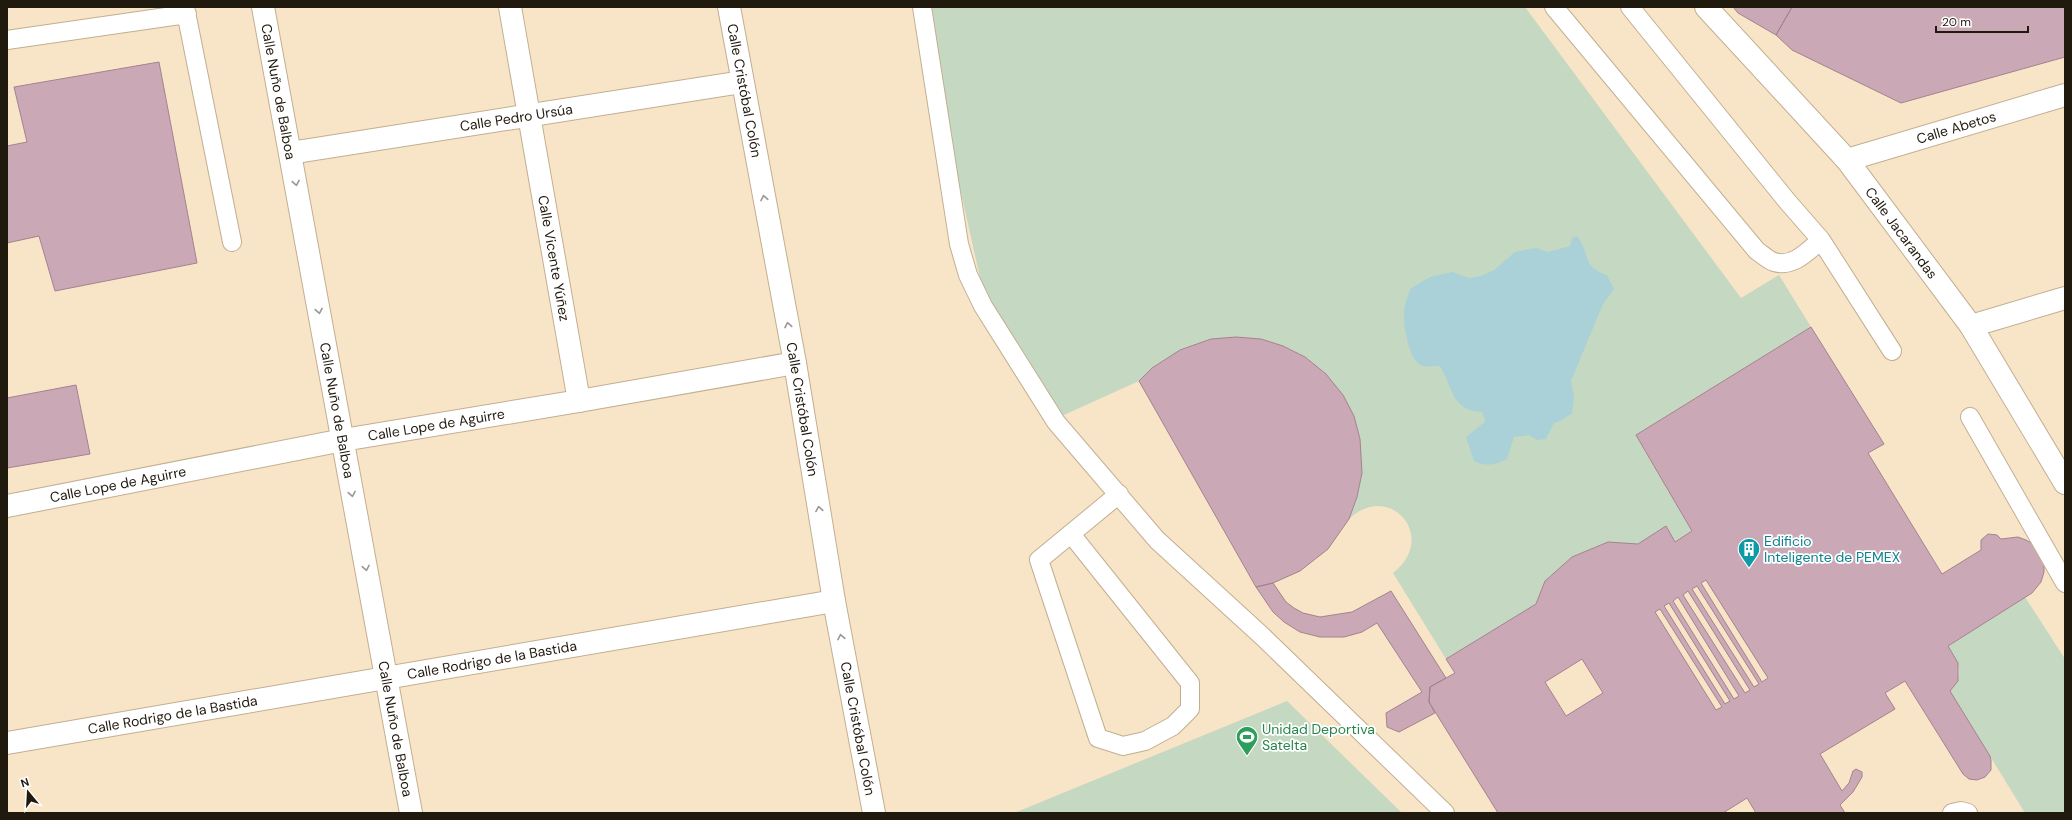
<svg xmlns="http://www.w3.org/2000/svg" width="2072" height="820" font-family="'DM Sans',sans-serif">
  <rect width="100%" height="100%" fill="#f8e4c6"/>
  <path fill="#c5d8c1" d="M923 7H1525L1741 298 1779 275 1811 327 1636 435 1692 531 1675 542 1666 527 1638 544 1608 542 1572 557 1545 581 1536 604 1446 659 1393 573C1439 538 1390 480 1349 519L1357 497 1362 473 1326 374 1305 357 1283 346 1261 339 1236 337 1211 339 1180 350 1152 368 1139 381 1055 419 987 309 927 40Z
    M2025 597 2065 659V813H2025L1950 691C1965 672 1959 664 1948 646Z
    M1287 701 1402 813H1014Z"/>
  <path fill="#a9d1d7" d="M1577 236C1591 254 1581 267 1607 275L1614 289 1603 304 1571 381 1574 397 1572 413 1562 420 1554 423 1546 439 1537 440 1529 435 1514 437 1507 459C1496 465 1487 467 1474 461L1466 437 1486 421 1482 412C1451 411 1453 387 1440 366 1433 366 1425 368 1419 364 1408 356 1403 323 1404 311 1405 304 1408 296 1410 289L1430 277 1452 272 1469 278 1481 276 1494 270 1515 252 1536 248 1548 252 1570 246 1572 238Z"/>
  <path fill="#cba8b6" stroke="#a48290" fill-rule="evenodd" d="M1733 7H1792L1776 35 1738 13Z
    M1792 7H2065V57L1901 103 1792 50 1776 35Z
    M159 62 197 263 55 291 39 236 7 243V146L27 142 14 87Z
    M1811 327 1884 444 1868 453 1942 574 1981 550V540L1988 534 1997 535 2001 539 2018 537 2026 540 2033 544 2044 560V572L2041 582 2032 593 1948 646 1958 663V681L1950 691 1990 756 1991 760V770L1985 777 1977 780 1969 779 1963 774 1905 681 1885 693 1895 709 1820 754 1842 791 1849 783 1853 771 1856 769 1862 772V777L1853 792 1840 805 1845 813H1756L1747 798 1723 813H1498L1429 702 1430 687 1455 673 1446 659 1536 604 1545 581 1572 557 1608 542 1638 544 1666 526 1675 542 1692 531 1636 435ZM1582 659 1603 693 1566 716 1545 682Z
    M1236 337 1261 339 1283 346 1305 357 1326 374 1343 395 1354 416 1360 439 1362 473 1357 497 1349 519 1328 549 1300 571 1273 583 1256 587 1139 381 1152 368 1180 350 1211 339Z
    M76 385 90 454 7 468V398Z
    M1706 580 1768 678 1762 682 1701 583Z
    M1273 583 1286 602 1294 608 1303 613 1320 617 1352 612 1391 591 1446 678 1430 687 1429 702 1435 713 1399 732 1387 727 1386 713 1422 692 1377 623 1362 632 1344 637H1320L1300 632 1284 622 1273 612 1256 587Z
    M1697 586 1759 684 1754 687 1692 589Z
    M1688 591 1750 690 1745 693 1683 595Z
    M1678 597 1739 696 1734 699 1673 601Z
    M1669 603 1730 701 1725 704 1664 606Z
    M1660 609 1722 707 1716 710 1655 612Z"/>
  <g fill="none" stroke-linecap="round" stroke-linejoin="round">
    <g stroke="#c2af92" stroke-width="20">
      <path id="lane" d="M185 7 232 242
        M922 7 959 244 968 275 983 306 1056 422 1157 540 1262 636 1445 813
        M1554 7 1757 251C1762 254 1768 260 1774 262 1793 268 1808 251 1821 240L1787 201 1630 7
        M7 40 187 14
        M1821 240 1892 351
        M1970 417 2065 583
        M1071 534 1190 683V709L1173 726 1145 741 1123 746 1098 738 1039 560 1119 494
        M1952 813 1961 811 1968 813"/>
    </g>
    <g stroke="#c2af92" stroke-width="24">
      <g id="street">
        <path id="s1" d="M510 7 579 401"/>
        <path id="s2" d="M1706 7 1847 160 1971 326 2065 483"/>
        <path id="s3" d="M290 153 742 82"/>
        <path id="s4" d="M1847 160 2065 95"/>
        <path d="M1971 326 2065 298"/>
        <path id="s5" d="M7 506 343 440 579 401 795 363"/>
        <path id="s6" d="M7 743 834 601"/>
      </g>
    </g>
    <g stroke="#c2af92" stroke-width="24">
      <g id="secondary">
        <path id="s7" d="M263 7 411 813"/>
        <path id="s8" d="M729 7 795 363 834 601 874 813"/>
      </g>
    </g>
    <use href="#lane" stroke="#fff" stroke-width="18"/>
    <use href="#street" stroke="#fff" stroke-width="22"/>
    <use href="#secondary" stroke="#fff" stroke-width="22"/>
  </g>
  <defs><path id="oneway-chevron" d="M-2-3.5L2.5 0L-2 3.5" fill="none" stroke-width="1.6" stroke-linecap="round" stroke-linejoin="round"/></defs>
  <g stroke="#9b9893">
    <use href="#oneway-chevron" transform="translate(296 183) rotate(80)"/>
    <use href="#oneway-chevron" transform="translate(764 198) rotate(-101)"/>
    <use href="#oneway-chevron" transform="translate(319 311) rotate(80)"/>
    <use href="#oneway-chevron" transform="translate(788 325) rotate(-101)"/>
    <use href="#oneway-chevron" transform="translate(352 494) rotate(80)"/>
    <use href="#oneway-chevron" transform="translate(819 509) rotate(-99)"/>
    <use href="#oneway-chevron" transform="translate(366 568) rotate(79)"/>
    <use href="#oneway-chevron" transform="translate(841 637) rotate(-101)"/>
  </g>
  <defs>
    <g id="building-pin" transform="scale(1.15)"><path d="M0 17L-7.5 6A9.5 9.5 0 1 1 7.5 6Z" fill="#0f9aa8" stroke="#fff"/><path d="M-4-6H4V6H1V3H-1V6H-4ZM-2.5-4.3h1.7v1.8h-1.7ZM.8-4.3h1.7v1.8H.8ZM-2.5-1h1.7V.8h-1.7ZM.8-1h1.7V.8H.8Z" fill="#fff"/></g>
    <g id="stadium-pin" transform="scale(1.15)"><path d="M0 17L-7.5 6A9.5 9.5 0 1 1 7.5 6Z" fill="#2e9e5b" stroke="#fff"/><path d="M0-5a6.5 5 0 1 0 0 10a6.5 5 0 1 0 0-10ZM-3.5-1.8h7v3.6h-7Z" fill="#fff"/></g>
  </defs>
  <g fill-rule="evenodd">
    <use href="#building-pin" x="1749" y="549"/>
    <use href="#stadium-pin" x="1247" y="737"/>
  </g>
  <g text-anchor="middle" stroke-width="3.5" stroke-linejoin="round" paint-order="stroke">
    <g font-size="14" fill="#20190e" stroke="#fff">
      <text dy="5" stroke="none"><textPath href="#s7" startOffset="86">Calle Nuño de Balboa</textPath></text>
      <text dy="5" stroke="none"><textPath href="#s8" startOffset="85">Calle Cristóbal Colón</textPath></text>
      <text dy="5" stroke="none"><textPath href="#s3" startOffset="229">Calle Pedro Ursúa</textPath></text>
      <text dy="5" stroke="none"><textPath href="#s4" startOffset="114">Calle Abetos</textPath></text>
      <text dy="5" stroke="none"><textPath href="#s2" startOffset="299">Calle Jacarandas</textPath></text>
      <text dy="5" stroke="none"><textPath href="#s1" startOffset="255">Calle Vicente Yúñez</textPath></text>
      <text dy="5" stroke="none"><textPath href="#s7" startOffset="410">Calle Nuño de Balboa</textPath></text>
      <text dy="5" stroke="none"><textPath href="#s8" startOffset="409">Calle Cristóbal Colón</textPath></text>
      <text dy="5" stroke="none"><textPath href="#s5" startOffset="437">Calle Lope de Aguirre</textPath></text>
      <text dy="5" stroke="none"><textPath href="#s5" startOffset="113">Calle Lope de Aguirre</textPath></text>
      <text dy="5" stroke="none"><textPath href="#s6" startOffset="492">Calle Rodrigo de la Bastida</textPath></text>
      <text dy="5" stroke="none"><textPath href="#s6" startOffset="168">Calle Rodrigo de la Bastida</textPath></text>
      <text dy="5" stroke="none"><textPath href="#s7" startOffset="734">Calle Nuño de Balboa</textPath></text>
      <text dy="5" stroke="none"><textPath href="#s8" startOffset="733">Calle Cristóbal Colón</textPath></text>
    </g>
    <g font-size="14" fill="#0d838f" stroke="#fff" text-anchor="start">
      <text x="1764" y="546">Edificio<tspan x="1764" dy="16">Inteligente de PEMEX</tspan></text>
    </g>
    <g font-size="14" fill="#27864d" stroke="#fff" text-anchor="start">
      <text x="1262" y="734">Unidad Deportiva<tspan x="1262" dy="16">Satelta</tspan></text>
    </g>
  </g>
  <rect width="2072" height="820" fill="none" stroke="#20190e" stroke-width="16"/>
  <g transform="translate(28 792) rotate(342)" stroke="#ffffff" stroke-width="3" paint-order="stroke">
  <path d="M0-3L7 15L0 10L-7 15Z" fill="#20190e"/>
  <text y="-6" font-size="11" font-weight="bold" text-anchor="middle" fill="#20190e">N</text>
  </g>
  <path d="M1936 26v6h92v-6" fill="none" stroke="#20190e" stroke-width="2"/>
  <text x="1942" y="26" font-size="12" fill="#20190e" stroke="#ffffff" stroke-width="3" paint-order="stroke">20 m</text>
</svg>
